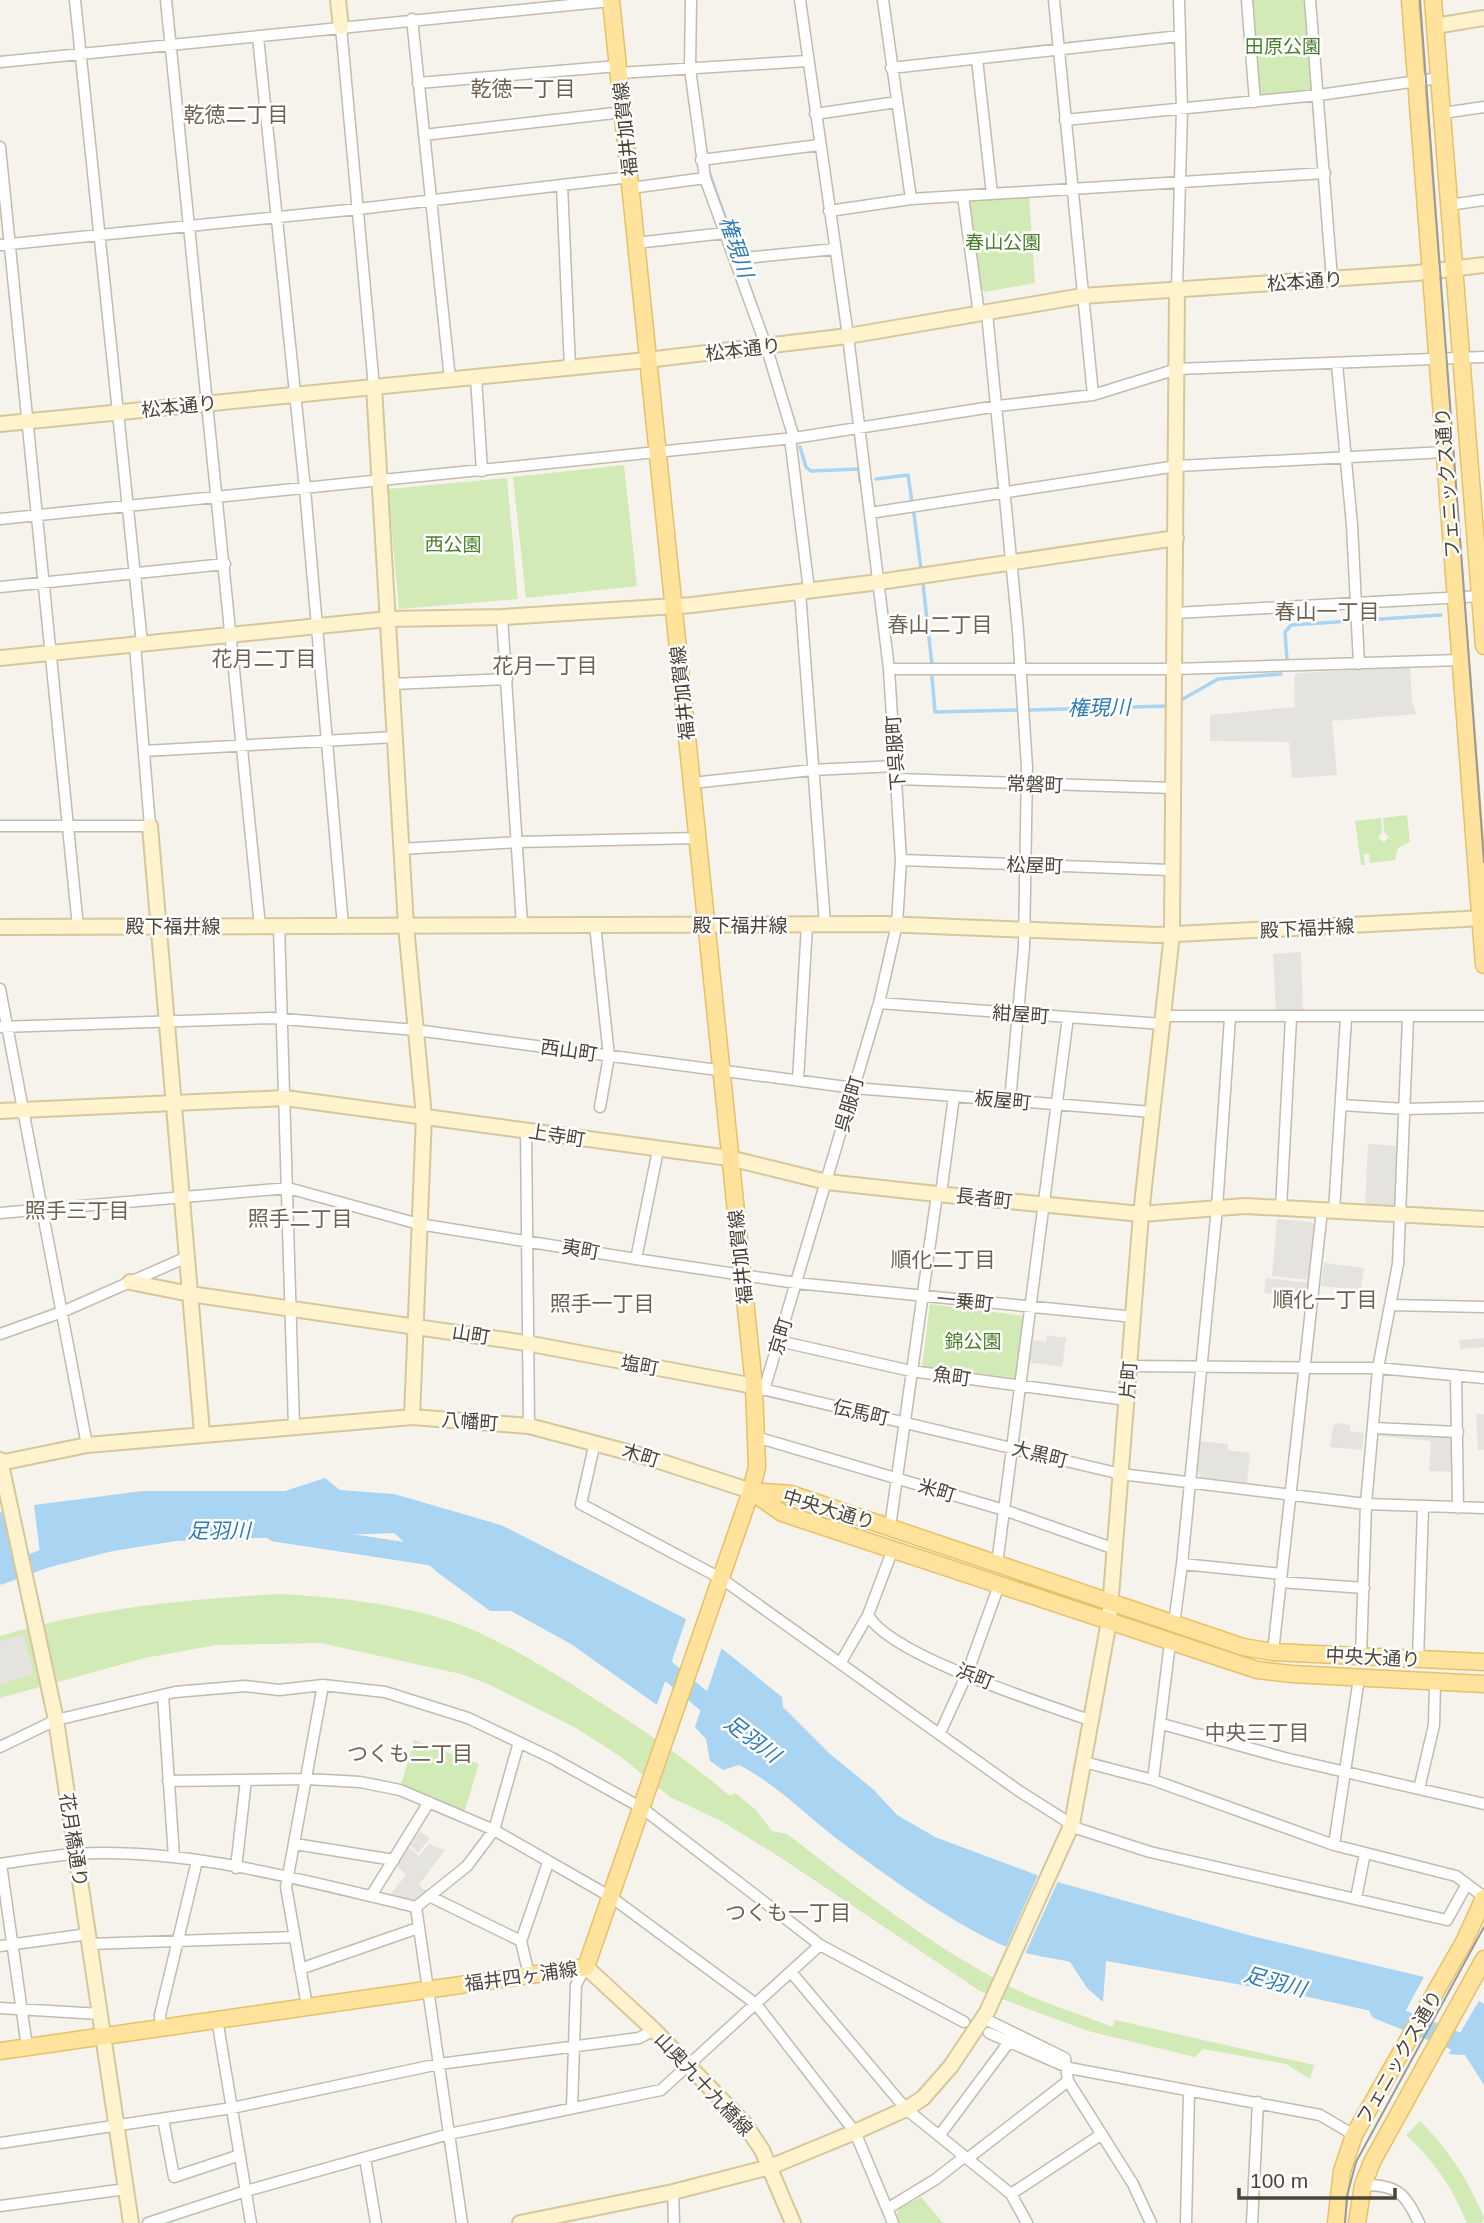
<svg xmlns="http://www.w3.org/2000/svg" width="1484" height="2223" font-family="Helvetica,'Noto Sans JP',sans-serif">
  <rect width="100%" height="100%" fill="#f6f3ec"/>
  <path fill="#d2eab5" d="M1252 0H1306L1315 92 1257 99Z
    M1029 197 1035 283 985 292 979 287 970 201Z
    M624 465 637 586 526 598 513 477Z
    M507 478 518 599 399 609 388 489Z
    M1407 815 1410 842 1398 848 1395 860 1370 863 1369 854H1364L1365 865H1361L1355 821 1381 818 1382 832 1378 838 1384 842 1389 837 1384 832 1383 818Z
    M930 1304 1024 1316 1016 1378 922 1367Z
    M282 1594C332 1597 381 1602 430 1615 480 1628 529 1658 573 1685 628 1720 681 1754 730 1796L735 1793 755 1809 772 1831 787 1834C859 1889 932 1947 1013 1988 1045 2004 1080 2014 1113 2027L1115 2020 1314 2065 1310 2079 1286 2064 1203 2049 1195 2057 1088 2031 980 1991 775 1854 721 1821 670 1797 621 1757 576 1728 488 1684 461 1674 321 1643 216 1645 145 1658 0 1698V1636C92 1608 186 1599 282 1594Z
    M414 1740 479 1764 464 1813 401 1785Z
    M1420 2121C1450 2151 1467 2179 1484 2217L1482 2223H1467C1452 2187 1435 2162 1406 2135Z
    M921 2197 943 2223H899L896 2215 899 2209Z"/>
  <path fill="#e5e3e0" d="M1410 667 1412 701 1416 714 1332 721 1337 775 1292 778 1289 742 1210 741V715L1295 707 1294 677 1297 673Z
    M1301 952 1303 1012 1276 1013 1273 954Z
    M1368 1144 1399 1146 1395 1206 1365 1205Z
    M1277 1219 1311 1222 1316 1227 1312 1280 1272 1276Z
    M1324 1263 1364 1268 1361 1290 1321 1286Z
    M1266 1278 1312 1283 1310 1299 1264 1293Z
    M1047 1335 1066 1338 1062 1367 1029 1362 1033 1340 1046 1342Z
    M1484 1338V1347L1460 1349 1459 1340Z
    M1476 1414H1484V1450H1478Z
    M1337 1423 1350 1425V1431L1364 1433 1362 1450 1330 1447 1333 1426Z
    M1379 1431 1455 1436 1454 1472 1429 1471 1431 1441 1379 1436Z
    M1200 1441 1228 1444V1450L1250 1453 1247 1483 1201 1477 1197 1470Z
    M24 1634 33 1673 0 1685V1642Z
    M420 1831 430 1838 418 1853 410 1845Z
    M429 1844 445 1850 419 1885 429 1894 415 1905 390 1895 406 1875 394 1863 408 1846 419 1856Z"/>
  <path fill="#a9d4f2" d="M325 1478 340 1490 394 1494 501 1525 686 1619 657 1705 571 1644 511 1611H490L437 1572 394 1533 176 1541 113 1551 42 1569 34 1505 143 1491H285Z
    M11 1509 24 1568 0 1578V1512Z
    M715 1643 782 1697 783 1707 829 1753 874 1790 897 1815 935 1837 1050 1880 1252 1936 1424 1977 1402 2018 1304 1996 1106 1961 1103 2002 1087 1988 1070 1962C1053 1958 1035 1956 1018 1951 965 1934 883 1873 837 1839 805 1814 776 1784 739 1765L723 1770 710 1761 706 1739 690 1722Z
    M1479 2001 1484 2004V2085L1465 2055 1447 2054Z"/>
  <path fill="#f6f3ec" d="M688 1616 690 1620 660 1706 656 1708Z
    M716 1639 723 1644 694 1730 687 1722 712 1642Z
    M1039 1873 1059 1879 1024 1956 1015 1954 1005 1949Z
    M1426 1974 1427 1979 1405 2020 1400 2021Z
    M1480 1997 1447 2057H1445L1444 2052Z"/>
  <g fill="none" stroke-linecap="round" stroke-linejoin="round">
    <path stroke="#a9d4f2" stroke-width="3.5" d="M709 172 763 325
      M800 447 806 467 811 471 859 469 860 481
      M876 479 908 475 912 502
      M914 514 921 569
      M923 584 932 665
      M1287 660 1285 632 1291 625 1441 615
      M932 677 935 712 1017 710
      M1183 699 1218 679 1281 674
      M1030 710 1167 706"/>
    <path stroke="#a9d4f2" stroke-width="19" d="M275 1532 439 1557
      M0 1575 65 1551
      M649 1655 717 1712
      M1379 2010 1473 2048 1484 2060"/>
    <g stroke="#c2bbae" stroke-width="13">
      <path id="street" d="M75 0 142 643
        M166 0 260 926
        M691 0 690 69 705 178 766 346 794 438
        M883 0 911 199
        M1054 0 1093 395
        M1247 0 1255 102
        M1310 0 1332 279
        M412 19 450 379
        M341 27 374 387
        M258 37 305 489 343 926
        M977 59 992 194
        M0 62 611 1
        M891 68 1180 36
        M619 73 807 61
        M418 83 618 66
        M1443 113 1484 107
        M815 114 897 102
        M1065 120 1319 95 1439 78
        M424 135 623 112
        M0 147 78 927
        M701 160 819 145
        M562 185 570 368
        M631 188 705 178
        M963 196 979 314
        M1449 205 1484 200
        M829 211 911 199 1325 173
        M636 243 725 233
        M0 245 358 209 630 177
        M735 259 835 249
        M1177 288 1182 110 1179 0
        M987 313 1018 631 1027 767 1024 947 1010 1101
        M1337 364 1352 525 1359 664
        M476 377 482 471
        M790 438 809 590
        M870 513 1177 466 1445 452
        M0 519 794 438 998 406 1093 395 1177 369 1484 357
        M0 587 225 564
        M800 592 825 924
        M1175 613 1482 596
        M502 617 522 925
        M889 669H1174L1460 660
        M392 684 507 679
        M144 751 395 737
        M897 779 1173 788
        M692 783 812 770 896 766
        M0 826H150L135 645
        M401 849 518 842 698 838
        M901 860 1170 870
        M595 925 609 1056 600 1107
        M279 926 294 1426
        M0 989 87 1445
        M879 1003 1162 1024
        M1163 1016H1484
        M0 1027 272 1018 416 1030 854 1088 1152 1112
        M798 1080 807 925
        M1342 1105 1405 1109 1484 1107
        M526 1130 529 1426
        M941 1194 954 1096
        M1281 1208 1291 1018
        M1334 1211 1346 1018
        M0 1213 288 1188 419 1224 636 1259 796 1283 1134 1317
        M636 1259 658 1150
        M1390 1305 1484 1307
        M0 1334 62 1312 187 1257
        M779 1341 911 1371 1127 1400
        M1129 1366 1378 1368 1484 1378
        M1456 1375 1458 1508
        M758 1388 1121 1474 1366 1504 1484 1508
        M764 1390 879 1003 897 924 901 860 889 669 848 336 800 0
        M1374 1428 1458 1432
        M756 1437 1004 1510 1115 1549
        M595 1442 581 1504 722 1579 1019 1791 1079 1829 1150 1852 1447 1920 1467 1884
        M890 1527 937 1194
        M997 1564 1068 1017
        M1182 1564 1281 1574
        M1280 1582 1364 1588
        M868 1615C890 1656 1045 1704 1092 1721
        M1174 1624 1182 1564 1217 1208 1230 1018
        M1273 1652 1322 1210
        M1361 1656 1366 1504 1378 1368 1398 1264 1408 1018
        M1418 1660 1423 1507
        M841 1662 868 1615 893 1549
        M163 1695 174 1857
        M1162 1724 1285 1758 1484 1804
        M940 1733 967 1674 999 1585
        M0 1747 56 1720 175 1692 245 1686 279 1690 323 1685 385 1692 468 1718 552 1758 642 1808 820 1945 964 2022
        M1084 1762 1153 1780 1334 1845 1456 1876 1484 1897
        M1153 1780 1170 1643
        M168 1781 307 1779 360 1782 400 1790 494 1830 611 1897 756 2004 855 2132 893 2223
        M1419 1789 1434 1725 1435 1682
        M295 1844 394 1860
        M1334 1845 1359 1678
        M0 1864C25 1860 49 1856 74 1854 184 1846 309 1882 416 1907
        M1 1864 27 2047
        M236 1868 246 1780
        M371 1896 429 1802
        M429 1896 521 1941 529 1975
        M1356 1898 1365 1853
        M521 1941 548 1863
        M89 1944 295 1937
        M0 1946 88 1934
        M300 1969 418 1928
        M791 1972 906 2109 1011 2194 1027 2223
        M307 2006 286 1887 323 1685
        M0 2008 100 2014
        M983 2018 1065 2058 1068 2081 1133 2184 1151 2223
        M217 2019 251 2223
        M161 2027 160 2015 197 1861
        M989 2033 1069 2068 1320 2115 1354 2135
        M572 2108 576 1985 585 1967
        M163 2119 174 2177 240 2155
        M939 2136 1009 2042
        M0 2143 232 2108 439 2064 639 2038 654 2030
        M365 2158 376 2223
        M967 2159 1068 2081
        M1363 2185C1397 2184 1406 2194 1419 2223
        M673 2192 674 2223
        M1011 2194 1102 2134
        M0 2206 126 2189
        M887 2209 936 2179 964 2157
        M148 2223 246 2191 449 2134 661 2090 820 1945
        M462 2223 416 1907 467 1866 494 1830 519 1742
        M1186 2223 1189 2092
        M1252 2223 1258 2102"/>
    </g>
    <g stroke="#d6c79b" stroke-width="18">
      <path id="secondary" d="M338 0 341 27
        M1435 26 1484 18
        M374 387 406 926 424 1116 412 1417
        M0 424 647 360 848 336 1082 296 1417 273 1484 265
        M0 658 388 619 502 617 692 605 879 582 1176 538
        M150 826 202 1433
        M0 927 883 924 1158 935 1484 918
        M0 1111 285 1098 729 1158 827 1182 937 1194 1141 1214 1245 1206 1484 1219
        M130 1282 190 1294 526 1343 754 1386
        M0 1460 56 1720 131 2223
        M0 1463 87 1445 412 1417 529 1426 650 1458 751 1491
        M586 1967 654 2030 744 2123 762 2150 793 2223
        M520 2223 673 2192 770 2167 855 2132 906 2109 923 2098 951 2066 987 2012 1072 1824 1109 1621 1141 1214 1172 934 1177 288"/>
    </g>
    <g stroke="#e6c16a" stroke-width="19">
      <path id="primary" d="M1410 0 1484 965
        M1433 0 1484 646
        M751 1491 782 1513 1257 1670 1292 1674 1484 1684
        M751 1491 791 1494 1243 1647 1273 1652 1484 1662
        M0 2051 586 1967 751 1491 757 1467 754 1386 611 0
        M1336 2223 1342 2171 1354 2135 1465 1940 1484 1898
        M1357 2223 1363 2185 1372 2162 1484 1959"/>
    </g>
    <use href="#street" stroke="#fff" stroke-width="10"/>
    <use href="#secondary" stroke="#fff3cd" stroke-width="14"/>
    <use href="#primary" stroke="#ffe39c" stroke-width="16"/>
    <path stroke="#9a9a9a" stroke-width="2" d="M1420 0 1484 862
      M1345 2223 1347 2196 1356 2162 1484 1927"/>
  </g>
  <g text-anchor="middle" stroke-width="5" stroke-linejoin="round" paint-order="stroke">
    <g font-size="19" fill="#4a7f2a" stroke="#fff">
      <text x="1283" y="53">田原公園</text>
      <text x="1003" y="249">春山公園</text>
      <text x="453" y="551">西公園</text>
      <text x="973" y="1348">錦公園</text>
    </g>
    <g font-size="19" fill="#4b4439" stroke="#fff">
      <text transform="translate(625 129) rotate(-96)" y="7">福井加賀線</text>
      <text transform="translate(1305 281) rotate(-4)" y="7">松本通り</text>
      <text transform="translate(743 349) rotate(-7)" y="7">松本通り</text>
      <text transform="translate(179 406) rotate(-6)" y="7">松本通り</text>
      <text transform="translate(1447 483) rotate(-94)" y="7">フェニックス通り</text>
      <text transform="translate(682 693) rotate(-96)" y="7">福井加賀線</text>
      <text transform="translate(895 753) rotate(-94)" y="7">下呉服町</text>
      <text transform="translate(1035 784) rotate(2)" y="7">常磐町</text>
      <text transform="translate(1035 865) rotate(2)" y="7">松屋町</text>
      <text x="740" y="932">殿下福井線</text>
      <text x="173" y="933">殿下福井線</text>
      <text transform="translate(1307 928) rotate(-3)" y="7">殿下福井線</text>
      <text transform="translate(1021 1014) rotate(4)" y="7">紺屋町</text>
      <text transform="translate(569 1050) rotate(8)" y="7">西山町</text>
      <text transform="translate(1003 1100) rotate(5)" y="7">板屋町</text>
      <text transform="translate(849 1104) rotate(-74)" y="7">呉服町</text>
      <text transform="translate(557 1135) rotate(9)" y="7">上寺町</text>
      <text transform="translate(984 1198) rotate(6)" y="7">長者町</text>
      <text transform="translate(581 1249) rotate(10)" y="7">夷町</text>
      <text transform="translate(740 1257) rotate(-96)" y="7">福井加賀線</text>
      <text transform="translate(965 1301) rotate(6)" y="7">一乗町</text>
      <text transform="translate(471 1334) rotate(9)" y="7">山町</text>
      <text transform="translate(780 1336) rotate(-73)" y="7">京町</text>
      <text transform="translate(640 1365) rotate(10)" y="7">塩町</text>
      <text transform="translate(952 1376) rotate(8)" y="7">魚町</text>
      <text transform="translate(1128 1380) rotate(-86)" y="7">片町</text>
      <text transform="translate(861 1412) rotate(13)" y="7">伝馬町</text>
      <text transform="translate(470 1421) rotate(4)" y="7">八幡町</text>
      <text transform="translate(1040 1454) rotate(14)" y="7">大黒町</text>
      <text transform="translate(641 1455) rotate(17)" y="7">木町</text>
      <text transform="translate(937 1490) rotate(17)" y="7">米町</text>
      <text transform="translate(829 1509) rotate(17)" y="7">中央大通り</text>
      <text transform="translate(1373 1657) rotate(3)" y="7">中央大通り</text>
      <text transform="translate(975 1676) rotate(22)" y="7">浜町</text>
      <text transform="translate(74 1840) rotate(81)" y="7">花月橋通り</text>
      <text transform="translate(521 1976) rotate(-8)" y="7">福井四ヶ浦線</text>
      <text transform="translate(1399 2057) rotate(-60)" y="7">フェニックス通り</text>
      <text transform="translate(704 2084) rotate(47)" y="7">山奥九十九橋線</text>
    </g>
    <g font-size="21" fill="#6e6250" stroke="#fff">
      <text x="523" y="96">乾徳一丁目</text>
      <text x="236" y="122">乾徳二丁目</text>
      <text x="1327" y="619">春山一丁目</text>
      <text x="940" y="632">春山二丁目</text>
      <text x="264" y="666">花月二丁目</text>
      <text x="545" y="673">花月一丁目</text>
      <text x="77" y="1218">照手三丁目</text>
      <text x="300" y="1226">照手二丁目</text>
      <text x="943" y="1267">順化二丁目</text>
      <text x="1325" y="1307">順化一丁目</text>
      <text x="602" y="1311">照手一丁目</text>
      <text x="1257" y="1740">中央三丁目</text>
      <text x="410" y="1761">つくも二丁目</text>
      <text x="788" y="1920">つくも一丁目</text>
    </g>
    <g font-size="21" font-style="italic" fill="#2e7ab2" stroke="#fff">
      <text transform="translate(736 247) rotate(71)" y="7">権現川</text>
      <text transform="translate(1099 708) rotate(-1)" y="7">権現川</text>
      <text x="219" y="1538">足羽川</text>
      <text transform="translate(752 1739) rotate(37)" y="7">足羽川</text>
      <text transform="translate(1275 1982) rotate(15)" y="7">足羽川</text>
    </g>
  </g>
  <path d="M1239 2188v10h156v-10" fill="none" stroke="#4b4439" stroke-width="3.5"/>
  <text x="1250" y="2188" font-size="21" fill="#4b4439" stroke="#ffffff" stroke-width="5" paint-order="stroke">100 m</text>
</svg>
